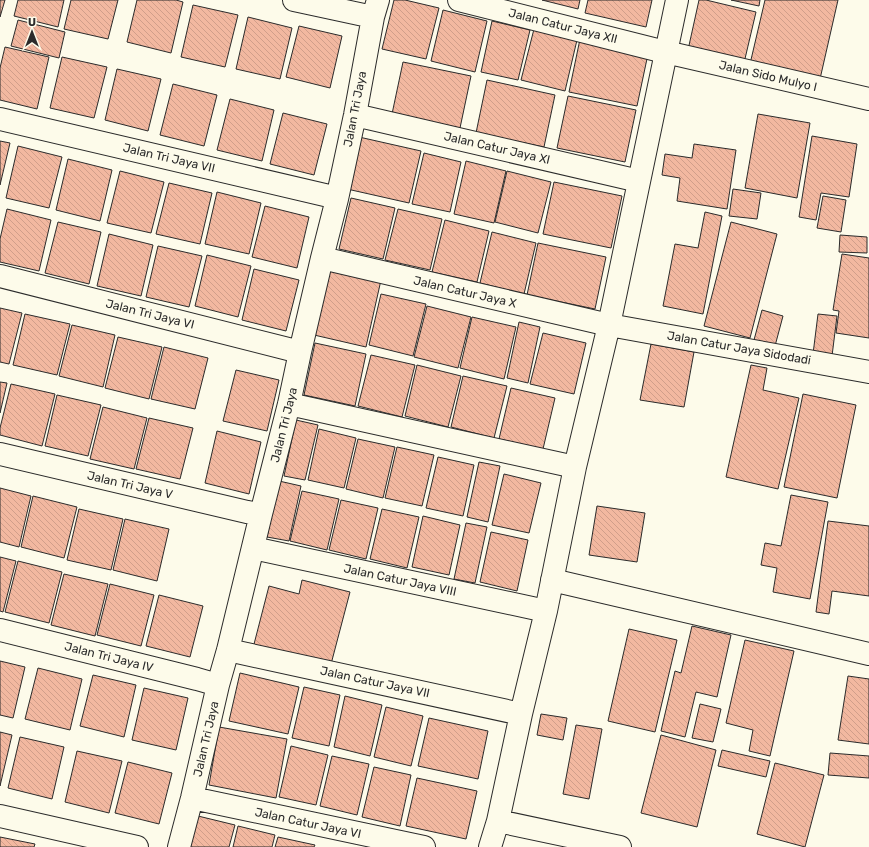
<svg xmlns="http://www.w3.org/2000/svg" width="869" height="847" font-family="Rubik,sans-serif">
  <defs>
    <pattern id="building-back-hatch" width="6" height="6" patternUnits="userSpaceOnUse"><rect width="6" height="6" fill="#f2b8a0"/><path d="M-1 5l2 2M0 0l6 6M5-1l2 2" fill="none" stroke="#d09e8a"/></pattern>
  </defs>
  <rect width="100%" height="100%" fill="#fdfbea"/>
  <path fill="url(#building-back-hatch)" stroke="#2b2b2b" d="M0 0H5L0 17Z
    M18 0H64L58 27 14 16Z
    M71 0H118L108 39 64 29Z
    M137 0H176L183 2 171 53 127 42Z
    M394 0H405L439 8 426 59 382 49Z
    M542 0H580L578 9Z
    M588 0H652L646 27 585 13Z
    M699 0H706L756 12 744 63 688 50Z
    M731 0H760L759 6Z
    M765 0H838L820 79 750 64Z
    M193 5 238 15 225 67 181 57Z
    M443 10 487 21 475 72 431 61Z
    M248 17 292 28 280 79 236 69Z
    M18 20 65 32 59 58 11 46Z
    M492 21 530 30 518 80 481 72Z
    M299 26 342 36 330 88 286 77Z
    M534 29 577 40 565 91 521 80Z
    M580 39 648 54 637 106 569 92Z
    M5 47 49 57 37 109 0 100V68Z
    M62 57 107 67 94 118 50 108Z
    M403 62 471 76 460 128 392 114Z
    M117 69 161 79 148 131 105 120Z
    M487 80 555 95 544 147 476 133Z
    M173 84 217 95 204 146 160 135Z
    M568 96 636 110 625 162 557 148Z
    M230 99 274 110 262 161 217 150Z
    M283 113 327 124 314 175 270 164Z
    M758 114 810 123 797 198 745 188Z
    M812 136 857 144 849 197 821 193 816 220 799 217Z
    M359 137 421 151 409 203 347 189Z
    M0 141 10 143 0 185Z
    M694 144 736 150 727 209 677 201 680 178 662 175 665 154 692 158Z
    M18 146 62 157 49 208 6 198Z
    M424 153 461 162 450 212 412 204Z
    M68 159 112 170 100 221 56 210Z
    M466 161 506 171 494 223 454 214Z
    M120 171 164 182 151 233 107 223Z
    M507 171 551 182 538 233 495 222Z
    M554 182 622 196 611 248 543 234Z
    M169 183 212 193 200 244 156 234Z
    M733 189 761 193 757 219 729 216Z
    M217 192 261 203 249 254 205 244Z
    M823 196 846 200 841 232 817 228Z
    M351 198 395 208 383 259 339 249Z
    M265 206 309 217 297 268 252 257Z
    M7 209 51 220 39 271 0 262V239Z
    M398 209 442 219 430 270 385 260Z
    M705 212 722 216 703 314 663 306 675 244 698 248Z
    M445 220 489 231 477 282 432 272Z
    M58 222 101 232 89 284 45 273Z
    M731 222 777 234 750 338 704 326Z
    M492 232 536 243 524 294 480 283Z
    M109 234 153 245 141 296 97 286Z
    M840 235 867 237V253L839 252Z
    M538 243 606 257 595 309 527 295Z
    M158 246 202 256 189 307 146 297Z
    M842 254 869 258V338L836 333 839 311 833 310Z
    M207 255 251 266 238 317 195 306Z
    M329 268 381 280 366 347 314 335Z
    M254 269 299 280 286 331 242 320Z
    M381 294 426 304 413 356 369 345Z
    M427 306 471 317 458 368 414 357Z
    M0 308 22 313 9 364 0 362Z
    M762 310 783 316 775 346 754 340Z
    M25 314 70 324 57 375 13 365Z
    M818 314 837 316 832 356 813 354Z
    M472 317 516 327 504 379 460 368Z
    M519 322 540 327 528 383 507 378Z
    M72 325 115 335 103 387 59 376Z
    M543 333 586 343 574 394 530 384Z
    M118 337 162 347 149 399 105 388Z
    M315 343 366 354 355 406 304 395Z
    M651 344 694 352 684 407 640 400Z
    M164 347 208 358 195 409 151 399Z
    M371 355 415 365 402 417 358 406Z
    M417 365 461 376 448 427 405 416Z
    M751 365 767 368 763 390 799 398 778 489 726 477Z
    M236 370 279 380 267 431 223 421Z
    M463 376 507 386 494 438 451 427Z
    M0 382 7 383 0 413Z
    M11 384 55 394 42 446 0 435V428Z
    M511 388 555 398 543 449 499 439Z
    M803 394 856 405 837 498 784 487Z
    M57 395 101 405 88 456 45 446Z
    M103 407 147 418 134 469 90 459Z
    M149 418 193 428 180 479 136 469Z
    M296 420 318 425 305 480 284 476Z
    M319 429 356 438 344 488 308 480Z
    M217 431 261 442 249 494 205 483Z
    M358 439 395 447 383 498 346 489Z
    M397 447 434 455 422 506 385 498Z
    M438 457 474 465 463 516 426 508Z
    M479 462 500 466 488 522 467 517Z
    M504 474 541 483 529 533 492 525Z
    M279 481 301 486 289 541 267 537Z
    M0 488 31 496 19 547 0 542Z
    M302 491 339 499 327 550 290 541Z
    M791 495 828 502 810 599 773 592 777 568 761 565 765 543 781 546Z
    M33 496 77 507 64 558 21 547Z
    M341 500 378 508 366 559 329 550Z
    M597 506 645 513 637 562 589 555Z
    M79 509 123 519 111 570 67 560Z
    M382 509 419 517 407 568 370 559Z
    M423 516 460 525 449 575 412 567Z
    M125 519 169 529 157 581 113 570Z
    M828 521 869 526V596L832 591 829 614 816 612Z
    M466 523 487 527 475 583 454 579Z
    M491 532 528 540 517 591 480 582Z
    M0 557 16 561 3 612 0 611Z
    M18 561 62 572 49 623 5 612Z
    M64 574 108 584 95 636 51 625Z
    M302 580 350 592 330 668 253 648 269 586 299 594Z
    M110 584 154 595 141 646 97 635Z
    M159 595 203 606 190 657 146 646Z
    M692 626 731 635 717 697 696 692 685 737 661 731 675 671 681 673Z
    M629 629 677 640 655 732 608 721Z
    M745 640 794 651 770 756 749 751 753 730 726 723Z
    M0 661 25 667 13 718 0 715Z
    M38 668 82 679 70 730 25 719Z
    M240 673 299 687 288 734 229 721Z
    M93 675 136 685 124 737 80 726Z
    M848 676 869 679V744L838 740Z
    M304 687 340 695 329 746 292 738Z
    M144 688 188 698 176 750 132 740Z
    M345 696 382 705 370 756 334 747Z
    M700 704 721 709 713 742 692 738Z
    M386 707 423 716 411 766 374 757Z
    M541 714 567 718 563 740 537 735Z
    M429 718 488 731 478 779 418 766Z
    M576 725 602 729 589 799 563 794Z
    M219 727 287 739 276 798 209 785Z
    M0 732 12 735 0 786Z
    M661 735 716 750 697 827 641 813Z
    M20 737 64 747 52 799 8 788Z
    M291 746 328 755 316 805 279 797Z
    M722 750 770 761 766 777 718 766Z
    M77 751 122 761 109 813 65 802Z
    M830 753 869 756V778L828 775Z
    M332 756 369 764 357 815 320 806Z
    M128 762 172 773 159 824 115 813Z
    M775 763 824 775 805 847 757 834Z
    M374 767 411 775 400 826 362 817Z
    M417 778 477 791 466 839 406 826Z
    M198 816 235 825 229 847H190Z
    M238 826 275 835 272 847H233Z
    M0 837 35 844 34 847H0Z
    M278 837 315 845 314 847H275Z"/>
  <g fill="none" stroke-linecap="round" stroke-linejoin="round">
    <g stroke="#2b2b2b" stroke-width="24">
      <path id="street" d="M294 0 373 17
        M459 0 657 50 869 99
        M355 115 639 181
        M0 119 329 196 337 199
        M322 258 609 325 869 372
        M0 276 300 352
        M289 404 575 467
        M0 454 247 512 261 514
        M253 548 546 611
        M552 580 869 654
        M0 630 197 679 218 685
        M228 650 521 714
        M192 798 424 847
        M0 816 137 847
        M498 821 620 847
        M179 847 192 798 218 685 228 650 261 514 289 404 300 352 322 258 337 199 355 115 373 17 378 0
        M490 847 498 821 521 714 546 611 575 467 609 325 677 0"/>
    </g>
    <use href="#street" stroke="#fdfbea" stroke-width="22"/>
  </g>
  <g text-anchor="middle" stroke-width="3" stroke-linejoin="round" paint-order="stroke">
    <g font-size="12" fill="#2b2b2b" stroke="#fdfbea">
      <text transform="translate(563 26) rotate(14)" y="4">Jalan Catur Jaya XII</text>
      <text transform="translate(768 76) rotate(13)" y="4">Jalan Sido Mulyo I</text>
      <text transform="translate(355 109) rotate(-79)" y="4">Jalan Tri Jaya</text>
      <text transform="translate(497 148) rotate(13)" y="4">Jalan Catur Jaya XI</text>
      <text transform="translate(169 158) rotate(13)" y="4">Jalan Tri Jaya VII</text>
      <text transform="translate(465 292) rotate(13)" y="4">Jalan Catur Jaya X</text>
      <text transform="translate(150 314) rotate(14)" y="4">Jalan Tri Jaya VI</text>
      <text transform="translate(739 348) rotate(10)" y="4">Jalan Catur Jaya Sidodadi</text>
      <text transform="translate(284 425) rotate(-76)" y="4">Jalan Tri Jaya</text>
      <text transform="translate(130 485) rotate(13)" y="4">Jalan Tri Jaya V</text>
      <text transform="translate(400 580) rotate(12)" y="4">Jalan Catur Jaya VIII</text>
      <text transform="translate(109 657) rotate(14)" y="4">Jalan Tri Jaya IV</text>
      <text transform="translate(375 682) rotate(12)" y="4">Jalan Catur Jaya VII</text>
      <text transform="translate(206 739) rotate(-77)" y="4">Jalan Tri Jaya</text>
      <text transform="translate(308 823) rotate(12)" y="4">Jalan Catur Jaya VI</text>
    </g>
  </g>
  <g transform="translate(32 32)" stroke="#fdfbea" stroke-width="3" paint-order="stroke">
  <path d="M0-3L7 15L0 10L-7 15Z" fill="#2b2b2b"/>
  <text y="-6" font-size="11" font-weight="bold" text-anchor="middle" fill="#2b2b2b">U</text>
  </g>
</svg>
